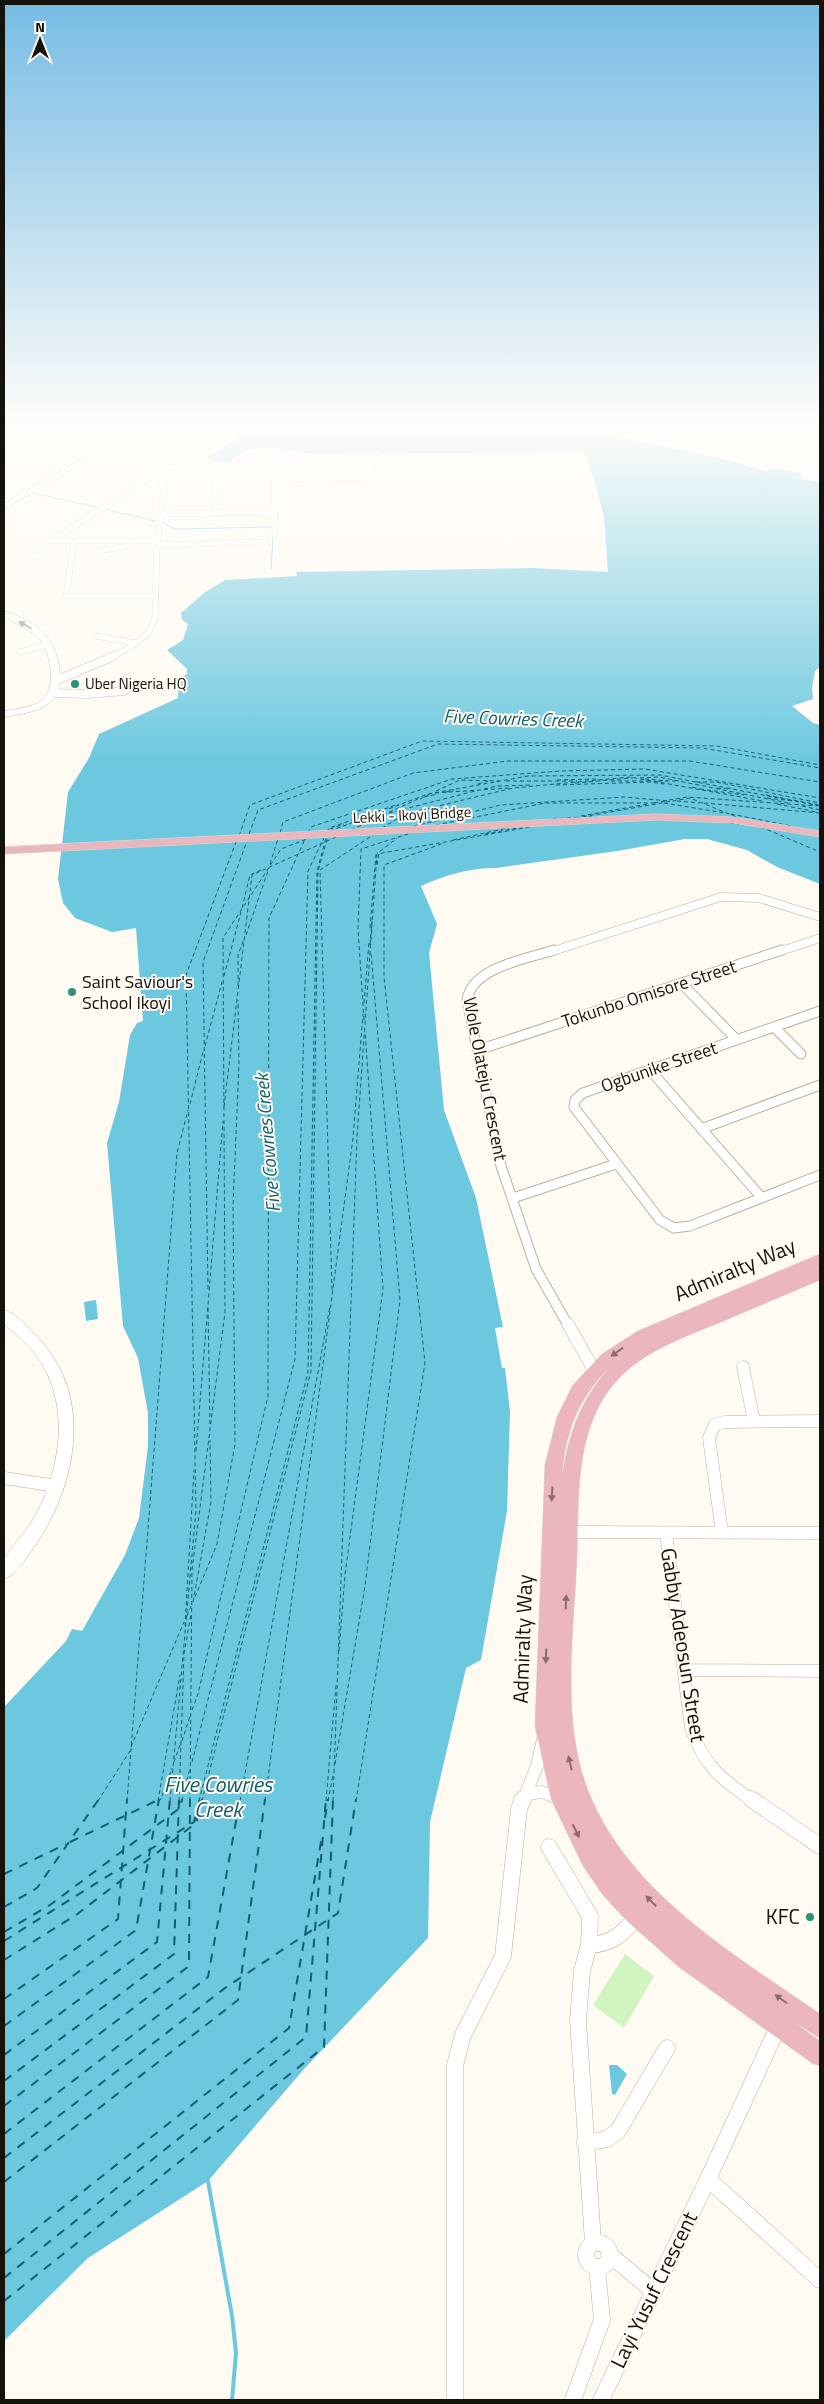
<svg xmlns="http://www.w3.org/2000/svg" width="824" height="2404" font-family="'Titillium Web',sans-serif">
  <rect width="100%" height="100%" fill="#fffbf3"/>
  <path fill="#d1f5c0" d="M625 1954 654 1976 624 2028 593 2005Z"/>
  <path fill="#6cc8df" d="M256 426H562L602 430 621 437 732 461 767 472 771 468 801 473 802 479 820 482V667L815 671 812 688 813 699 792 706 813 723 820 725V884L777 867 747 850 707 839H685L617 851 496 868C468 868 446 875 421 886L437 924 429 953 444 1110 476 1198 503 1327 495 1328 502 1368H505L510 1412 507 1511 481 1660 466 1668 430 1822 428 1938 304 2069 208 2181 88 2258 4 2341V1707L66 1641 72 1629 82 1631 125 1555 139 1518 148 1446V1413L138 1358 123 1326 107 1143 119 1102 130 1035 137 1023 143 1021 136 928 112 932 75 918 63 903 58 879 68 792 89 758 99 734 178 698 179 679 187 674V669L167 650 183 640 188 624 182 620 181 613 204 593 225 580 297 576 296 572 534 568 608 572 604 517 595 482 584 452 315 454 272 448 247 449 227 463 206 458Z
    M96 1300 98 1319 86 1321 84 1302Z
    M609 2065H617L627 2074 615 2095 612 2094Z"/>
  <g fill="none" stroke-linecap="round" stroke-linejoin="round">
    <path stroke="#6cc8df" stroke-width="1" d="M49 474 57 468
      M7 507 33 493 96 507
      M103 509 155 521
      M164 523 174 529 273 527
      M271 569 273 537"/>
    <path stroke="#6cc8df" stroke-width="4" d="M208 2181 232 2316 236 2353 232 2400"/>
    <path stroke="#115e6f" stroke-width="1" stroke-dasharray="4 3" stroke-linecap="butt" d="M640 778 659 777 788 803
      M645 779 668 781
      M557 780 596 779
      M506 781H577
      M611 781H649
      M658 781H679
      M696 782H716L820 803
      M575 783 633 778
      M478 784 488 781
      M556 785 651 782 664 784
      M692 787 700 789
      M717 788 728 789
      M484 789 497 786 532 785
      M700 789 744 795
      M436 791 460 780 499 781
      M446 792 454 790
      M435 793 509 788
      M766 795 820 805
      M424 797 437 794
      M767 798 793 801
      M420 799 430 794
      M669 800 687 797 817 806
      M677 801 700 803
      M654 803 665 801
      M664 803 725 813
      M704 803 820 813
      M777 804 817 812
      M802 806 820 810
      M389 813 475 791
      M731 814 791 826
      M581 816 648 804
      M588 817H596
      M576 818 690 798 739 818
      M553 819 581 817
      M360 820 380 815
      M730 823 739 824
      M436 825 545 803H655
      M414 826 501 805 624 797 670 801
      M761 827 820 852
      M382 828 405 814 513 788 630 777 763 801
      M330 829 344 824
      M351 830 420 798
      M330 831 428 794 528 776 660 775 820 806
      M327 832 329 828 399 804
      M280 833 283 822 413 773 508 761H690L820 782
      M308 833 311 827 452 779 561 771 645 769 820 798
      M249 834 258 810 438 744 702 748 820 768
      M485 834 523 827
      M239 836 250 805 422 741 717 746 820 765
      M453 840 512 827
      M270 864 278 839
      M377 865 379 852 397 838
      M242 908 250 875 261 870
      M370 928 376 854H378
      M246 935 269 868
      M370 945 372 921
      M224 976 241 912
      M238 986V955L244 939
      M364 1003 369 942
      M364 1020 358 929 361 849 414 832
      M205 1046 222 982
      M190 1104 203 1052
      M224 1107 252 875 336 837
      M208 1289 203 962 247 841
      M332 1290 320 870 373 835
      M208 1308 210 1426
      M196 1451 223 1121
      M195 1597 217 1544 235 1444 233 1205 239 1064 238 1000
      M193 1602 211 1502 210 1440
      M187 1616 191 1606
      M185 1626 194 1470
      M339 1651 345 1575 383 1289 365 1031
      M184 1654 191 1614
      M192 1710 198 1694 268 1396 269 918 306 837
      M182 1741 190 1716
      M131 1747 184 1622
      M174 1762 180 1745
      M192 1762 295 1359 308 871 324 838
      M335 1764 365 1586 400 1300 371 953
      M98 1801 130 1751
      M127 1801 177 1153 188 1110
      M158 1801 161 1799 172 1768
      M158 1801 180 1675
      M170 1801 196 1510 186 975 236 842
      M179 1801 184 1655
      M182 1801 190 1768
      M190 1801 192 1570 225 1312 223 938 281 849 312 837
      M199 1801 308 1372 317 871 326 838
      M202 1801 311 1371 318 871 328 836
      M240 1801 330 1306
      M265 1801 353 1138 363 1014
      M326 1801 336 1685
      M328 1801 333 1775
      M333 1801 357 1137 377 854 530 827
      M356 1801 425 1363 384 977V865L444 843"/>
    <path stroke="#115e6f" stroke-width="2" stroke-dasharray="9 8" stroke-linecap="butt" d="M325 1818 328 1799
      M70 1842 160 1799
      M4 1874 66 1844
      M4 1907 37 1888 99 1799
      M4 1932 50 1905 180 1808 182 1799
      M4 1941 194 1822 200 1799
      M4 1960 76 1915 196 1823 202 1799
      M4 1999 118 1919 127 1799
      M4 2026 136 1930 159 1799
      M4 2055 157 1942 170 1799
      M4 2081 174 1954 179 1799
      M4 2106 189 1966 190 1799
      M4 2134 208 1977 240 1799
      M4 2158 225 1988 338 1913 356 1799
      M4 2182 238 2000 265 1799
      M4 2254 289 2028 322 1836
      M4 2278 306 2037 326 1799
      M4 2301 324 2047 333 1799"/>
    <g stroke="#bab09e" stroke-width="6">
      <path id="street-far4" d="M160 426 185 432
        M4 428 72 444
        M719 431 725 426
        M96 449 143 459 162 483 164 492 157 545 155 618 149 632 136 643 111 658
        M786 451 802 435
        M4 454 64 467
        M146 462 180 469
        M379 466 587 464
        M238 471 260 457 295 464
        M214 472 216 494 214 513
        M276 479 378 477V454
        M4 487 23 492
        M161 514 275 512
        M51 541H157
        M74 541 66 596H155
        M157 545 267 542
        M35 551 156 474 274 471 275 536
        M94 551 131 546
        M96 636 136 643
        M20 652 47 644"/>
    </g>
    <g stroke="#bab09e" stroke-width="9">
      <path id="street-far3" d="M55 681 114 656
        M54 693 86 694 124 691 127 689 126 680
        M550 952 721 897 759 898 820 917
        M778 952 820 938"/>
    </g>
    <g stroke="#bab09e" stroke-width="11">
      <path id="street-far2" d="M554 950C527 959 472 967 467 1000L501 1166 536 1269 568 1325
        M681 983 737 1040
        M820 1011 583 1093 575 1100 574 1107 660 1220 674 1228 690 1226 820 1175
        M774 1027 801 1054
        M478 1050 782 950
        M650 1070 762 1198
        M701 1129 820 1085
        M513 1198 616 1164"/>
    </g>
    <g stroke="#bab09e" stroke-width="13">
      <path id="street-far1" d="M568 1324 595 1372
        M743 1367 754 1421
        M4 1478 57 1486
        M564 1532 820 1533
        M666 1533 691 1728C704 1766 721 1779 753 1801
        M722 1533 709 1438 715 1424 725 1422 820 1421
        M685 1670 820 1671
        M526 1794 542 1792 560 1799
        M523 1801 537 1766 543 1739"/>
    </g>
    <g stroke="#bab09e" stroke-width="17">
      <path id="street" d="M751 1799 820 1846
        M549 1847 590 1916 589 1945 582 1971 578 2020 593 2242
        M589 1945C613 1944 624 1933 638 1915
        M585 2143 607 2139 618 2131 667 2048
        M708 2179 820 2280
        M586 2255a12 12 0 1 1 24 0a12 12 0 1 1-24 0Z
        M609 2254 653 2291
        M455 2400V2065L463 2035 503 1956 519 1809 523 1799
        M573 2400 602 2320 597 2268
        M601 2400 708 2179 778 2027"/>
    </g>
    <g stroke="#bab09e" stroke-width="1">
      <path id="secondary" d="M137 426H145L4 509V504Z
        M729 426H741L820 441V445L732 428Z
        M4 611C18 615 38 625 47 637 60 654 68 689 48 704 36 713 18 714 4 717V711C16 709 30 708 41 701 57 689 51 654 40 640 31 629 16 624 4 617Z
        M4 1310C17 1314 30 1329 39 1339 93 1396 77 1482 37 1543 28 1555 18 1573 4 1579 4 1574 2 1565 4 1560 5 1555 26 1531 31 1523 58 1478 70 1417 45 1369 36 1351 19 1337 4 1324Z"/>
    </g>
    <g stroke="#dad9d8" stroke-width="1">
      <path id="primary" d="M656 814 733 817 820 831V837L733 823 656 820 4 854V847Z
        M820 1254V1266L815 1269 820 1267V1280C787 1294 754 1308 721 1322 687 1336 649 1349 622 1375 575 1421 579 1490 577 1551 575 1615 565 1683 576 1747 598 1875 722 1946 820 2014V2038L792 2021 820 2041V2066L812 2063 679 1967 627 1921 603 1895 583 1866 551 1799 535 1726 545 1465 557 1417 573 1385 602 1354 638 1331ZM610 1367C580 1400 568 1435 562 1479 564 1435 578 1397 610 1367Z"/>
    </g>
    <use href="#street-far4" stroke="#fff" stroke-width="5.5"/>
    <use href="#street-far3" stroke="#fff" stroke-width="8"/>
    <use href="#street-far2" stroke="#fff" stroke-width="9"/>
    <use href="#street-far1" stroke="#fff" stroke-width="12"/>
    <use href="#street" stroke="#fff" stroke-width="16"/>
    <use href="#secondary" fill="#fff" fill-rule="evenodd"/>
    <use href="#primary" fill="#ecb7bc" fill-rule="evenodd"/>
  </g>
  <defs><path id="oneway-solid" d="M-6-.8H1V-3.2L6.5 0L1 3.2V.8H-6Z" transform="scale(1.25)"/></defs>
  <use fill="#a1a09d" href="#oneway-solid" transform="translate(25 625) rotate(-150)"/>
  <g fill="#8b6c6c">
    <use href="#oneway-solid" transform="translate(617 1352) rotate(144)"/>
    <use href="#oneway-solid" transform="translate(552 1494) rotate(93)"/>
    <use href="#oneway-solid" transform="translate(566 1602) rotate(-88)"/>
    <use href="#oneway-solid" transform="translate(546 1656) rotate(92)"/>
    <use href="#oneway-solid" transform="translate(570 1763) rotate(-103)"/>
    <use href="#oneway-solid" transform="translate(576 1831) rotate(63)"/>
    <use href="#oneway-solid" transform="translate(651 1901) rotate(-135)"/>
    <use href="#oneway-solid" transform="translate(781 1999) rotate(-145)"/>
  </g>
  <linearGradient id="sky" x2="0" y2="1"><stop stop-color="#76bce4"/><stop offset="0.56" stop-color="#fffdfa"/><stop offset="1" stop-color="#fffdfa" stop-opacity="0"/></linearGradient>
  <rect width="824" height="762" fill="url(#sky)"/>
  <g fill="#259374" stroke="#fffbf3" stroke-width="2">
    <circle cx="75" cy="684" r="5"/>
    <circle cx="72" cy="992" r="5"/>
    <circle cx="810" cy="1917" r="5"/>
  </g>
  <g text-anchor="middle" stroke-width="4" stroke-linejoin="round" paint-order="stroke">
    <g font-size="15" fill="#15110b" stroke="#fffbf3" text-anchor="start">
      <text x="85" y="689">Uber Nigeria HQ</text>
    </g>
    <g font-size="15" fill="#15110b" stroke="#fffbf3">
      <text transform="translate(412 815) rotate(-3)" y="5">Lekki - Ikoyi Bridge</text>
    </g>
    <g font-size="18" fill="#15110b" stroke="#fffbf3" text-anchor="start">
      <text x="82" y="988">Saint Saviour's<tspan x="82" dy="21">School Ikoyi</tspan></text>
    </g>
    <g font-size="18" fill="#15110b" stroke="#fffbf3">
      <text transform="translate(649 994) rotate(-18)" y="6">Tokunbo Omisore Street</text>
      <text transform="translate(659 1067) rotate(-19)" y="6">Ogbunike Street</text>
      <text transform="translate(485 1079) rotate(79)" y="6">Wole Olateju Crescent</text>
    </g>
    <g font-size="19" font-style="italic" fill="#115e6f" stroke="#fffbf3">
      <text transform="translate(513 718) rotate(2)" y="7">Five Cowries Creek</text>
      <text transform="translate(267 1143) rotate(-95)" y="7">Five Cowries Creek</text>
    </g>
    <g font-size="21" fill="#15110b" stroke="#fffbf3">
      <text transform="translate(735 1270) rotate(-23)" y="7">Admiralty Way</text>
      <text transform="translate(523 1639) rotate(-88)" y="7">Admiralty Way</text>
      <text transform="translate(683 1645) rotate(81)" y="7">Gabby Adeosun Street</text>
      <text transform="translate(654 2290) rotate(-64)" y="7">Layi Yusuf Crescent</text>
    </g>
    <g font-size="21" fill="#15110b" stroke="#fffbf3" text-anchor="end">
      <text x="800" y="1924">KFC</text>
    </g>
    <g font-size="22" font-style="italic" fill="#115e6f" stroke="#fffbf3">
      <text x="218" y="1792">Five Cowries<tspan x="218" dy="25">Creek</tspan></text>
    </g>
  </g>
  <rect width="824" height="2404" fill="none" stroke="#15110b" stroke-width="10"/>
  <g transform="translate(40 40)" stroke="#fffbf3" stroke-width="4" paint-order="stroke">
  <path d="M0-4L9 19L0 12L-9 19Z" fill="#15110b"/>
  <text y="-8" font-size="14" font-weight="bold" text-anchor="middle" fill="#15110b">N</text>
  </g>
</svg>
